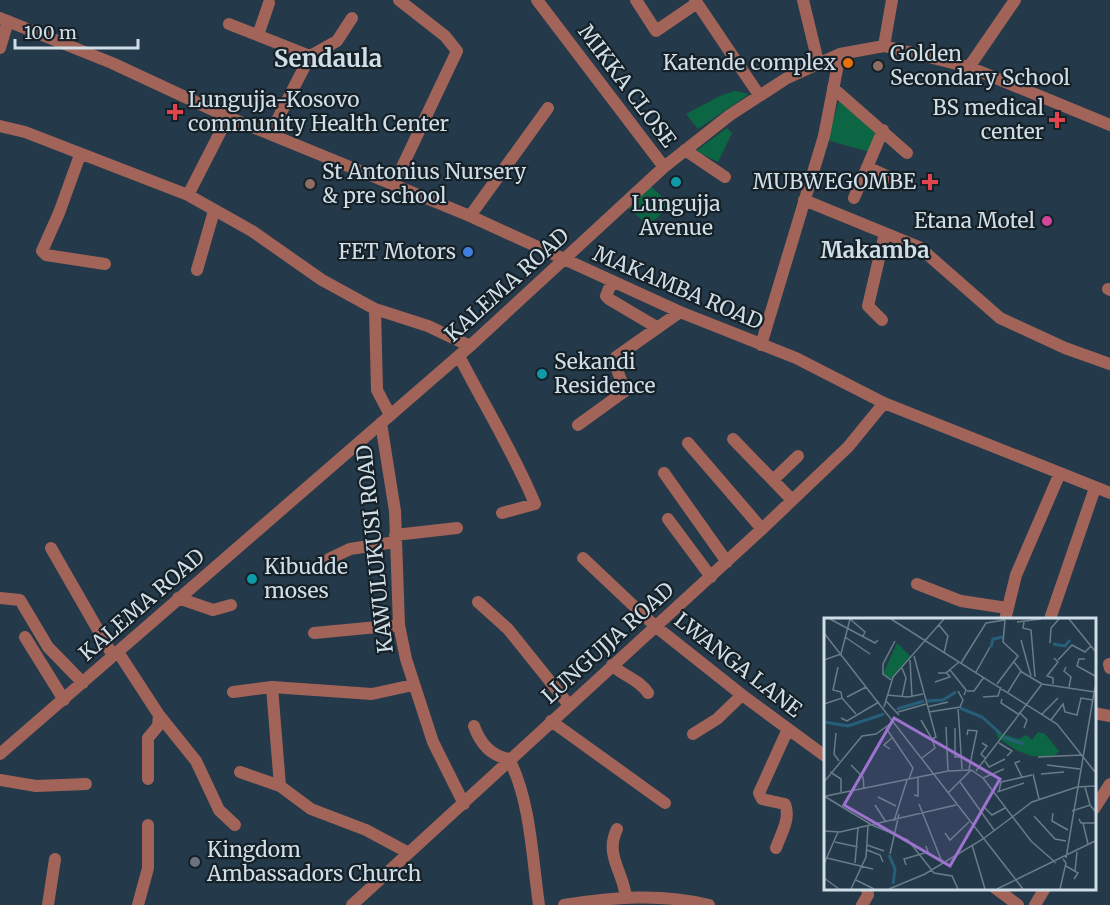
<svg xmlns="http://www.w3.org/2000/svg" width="1110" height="905" font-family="Merriweather,serif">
  <rect width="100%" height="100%" fill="#243a4a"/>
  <path fill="#0d6643" d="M735 91 749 94 698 129 686 114 722 95Z
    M839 101 877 133 869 152 827 140Z
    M727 128 732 133 718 162 696 151Z
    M651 187 671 204 649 226 628 208Z"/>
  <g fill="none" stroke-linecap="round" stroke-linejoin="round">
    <path stroke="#a26459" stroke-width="12" d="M537 0 664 167
      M636 0 656 31 697 3
      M695 0 759 95
      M803 0 818 62
      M0 18 112 63 228 117 470 216 680 312 796 358 884 403 1110 493
      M229 24 310 56
      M258 35 269 3
      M884 46 892 0
      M0 48 8 21
      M969 67 1015 0
      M833 88 907 153
      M0 126 25 132 188 195 252 231 322 280 375 309 377 390 390 415
      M270 134 310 56 337 41 352 18
      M685 150 725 177
      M80 155 59 213 42 251 46 255 105 264
      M867 167 893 179
      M394 184 457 51 445 36 399 0
      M188 195 228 117
      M854 198 883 130
      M804 200 919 247 1000 318 1065 348 1110 364
      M470 216 548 108
      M197 270 214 211
      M612 281 606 296 609 299 658 328
      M1108 289 1110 290
      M375 309 428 326 470 346
      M882 320 868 306 885 233
      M761 345 824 136 840 54
      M459 356C484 405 514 453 535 504L502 513
      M381 423 395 511 399 625 406 659 433 742 464 804
      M578 425 625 391 615 364 616 357 680 312
      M733 439 792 500
      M688 443 762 529
      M664 473 727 562
      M773 480 798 456
      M668 519 711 577
      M395 535 457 528
      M51 548 113 656
      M583 558 655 626 742 695 825 756
      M329 559 350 549 395 542
      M917 584 961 601 1007 608
      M0 598 20 600 48 647 83 683
      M178 598 213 610 231 605
      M478 602 508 629 569 705
      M1051 616 1095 488
      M1005 620 1016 575 1060 473
      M314 633 399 625
      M25 637 64 700
      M118 652 159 715 158 726 148 738V779
      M1109 664 1110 668
      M612 665C623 676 640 680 648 693
      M272 687 280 786
      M233 692 272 687 372 694 413 685
      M1094 713 1110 716
      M159 715 196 761 219 810 235 825
      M551 721 665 803
      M474 726C480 743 491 756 509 759 531 802 532 858 539 905
      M693 734 717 719 742 695
      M0 754 470 346 664 167 730 115 787 78 840 54 884 46 969 67 1110 125
      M240 772 280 786 311 809 366 830 409 853
      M0 780 36 786 86 784
      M1094 809 1110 784
      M617 829C604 855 624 873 626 898
      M776 848C781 834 791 818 785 804L762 799 759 793 788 729
      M995 888 1018 905
      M48 905 55 859
      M138 905 148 868V825
      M352 905 762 529 848 447 884 403
      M564 905C613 897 661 893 709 905
      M862 905 868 895 867 888
      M1035 905 1045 888"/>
  </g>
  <circle fill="#e8710a" stroke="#162027" stroke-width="2" cx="848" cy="63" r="6"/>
  <g fill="#8d6e63" stroke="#162027" stroke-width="2">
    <circle cx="878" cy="66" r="6"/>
    <circle cx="310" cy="184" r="6"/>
  </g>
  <g fill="#e0444e" stroke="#162027" stroke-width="2">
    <path d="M172 103h6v6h6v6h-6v6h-6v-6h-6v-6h6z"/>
    <path d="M1054 111h6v6h6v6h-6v6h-6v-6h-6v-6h6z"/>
    <path d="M927 173h6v6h6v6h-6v6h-6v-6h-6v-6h6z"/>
  </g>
  <g fill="#0f9aa8" stroke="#162027" stroke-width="2">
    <circle cx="676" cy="182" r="6"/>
    <circle cx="542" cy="374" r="6"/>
    <circle cx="252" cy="579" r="6"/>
  </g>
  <circle fill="#d1479c" stroke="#162027" stroke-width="2" cx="1047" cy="221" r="6"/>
  <circle fill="#3f7fe0" stroke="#162027" stroke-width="2" cx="468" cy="252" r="6"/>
  <circle fill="#6b7280" stroke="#162027" stroke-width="2" cx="195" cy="862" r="6"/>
  <g text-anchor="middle" stroke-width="4.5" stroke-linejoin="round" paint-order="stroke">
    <g font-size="21" fill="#d0dee8" stroke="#162027" text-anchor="start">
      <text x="890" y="61">Golden<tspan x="890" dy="24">Secondary School</tspan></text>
      <text x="836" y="70" text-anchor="end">Katende complex</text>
      <text x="188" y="107">Lungujja-Kosovo<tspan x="188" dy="24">community Health Center</tspan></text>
      <text x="1044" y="115" text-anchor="end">BS medical<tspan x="1044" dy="24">center</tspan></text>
      <text x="322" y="179">St Antonius Nursery<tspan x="322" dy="24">&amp; pre school</tspan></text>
      <text x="916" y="189" text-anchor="end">MUBWEGOMBE</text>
      <text x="676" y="211" text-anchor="middle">Lungujja<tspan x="676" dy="24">Avenue</tspan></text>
      <text x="1035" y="228" text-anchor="end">Etana Motel</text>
      <text x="456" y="259" text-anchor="end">FET Motors</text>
      <text x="554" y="369">Sekandi<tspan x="554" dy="24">Residence</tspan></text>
      <text x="264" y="574">Kibudde<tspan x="264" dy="24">moses</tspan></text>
      <text x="207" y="857">Kingdom<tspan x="207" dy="24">Ambassadors Church</tspan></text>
    </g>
    <g font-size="21" fill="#d0dee8" stroke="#162027">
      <text transform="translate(627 86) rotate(53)" y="7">MIKKA CLOSE</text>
      <text transform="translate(507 285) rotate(-42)" y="7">KALEMA ROAD</text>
      <text transform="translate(678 288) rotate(23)" y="7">MAKAMBA ROAD</text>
      <text transform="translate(375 549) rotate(-96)" y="7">KAWULUKUSI ROAD</text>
      <text transform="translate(142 605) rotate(-41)" y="7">KALEMA ROAD</text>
      <text transform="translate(608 643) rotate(-42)" y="7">LUNGUJJA ROAD</text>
      <text transform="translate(738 665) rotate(38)" y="7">LWANGA LANE</text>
    </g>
    <g font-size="22" font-weight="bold" fill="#d0dee8" stroke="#162027">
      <text x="875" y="258">Makamba</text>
    </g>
    <g font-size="24" font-weight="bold" fill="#d0dee8" stroke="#162027">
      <text x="328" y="67">Sendaula</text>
    </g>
  </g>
  <g transform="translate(824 618)">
    <rect width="272" height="272" fill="#243a4a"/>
    <path d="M172 114 195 121 202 117 208 122 214 114 221 116 235 133 229 139 208 138 194 133 174 120Z" fill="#0d6643"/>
    <path d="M73 25 87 39 67 61 59 56Z" fill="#0d6643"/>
    <path fill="none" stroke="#275f7a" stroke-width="3" d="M229 26 241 28 246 22M167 29 169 21 179 19M103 83 119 82 132 74M136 90 158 99 177 116M73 91 100 83M0 104 24 108 60 96M180 119 199 126M65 237 71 251 69 266"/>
    <path fill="none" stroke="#697c89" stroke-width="1.5" d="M6 1 51 25 54 22M26 1 41 14 39 18M67 1 233 106 271 154M245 1 271 33M193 4 217 1M200 4 199 10 207 12 211 59M115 7 124 18 120 35M0 15 199 271M21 19 46 36M197 22 207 58M226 25 227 10 235 1M90 38 112 119 108 121 111 130 98 140M261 41H255L253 48 271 58M0 42 17 36 26 1M86 42 88 79M234 42 248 27 261 34 267 28M137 45 162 5 181 2M14 49 9 72 17 74 18 80M242 49 240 53 247 59 245 69M78 50 82 60 78 79M126 52 142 72 140 77M196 53 218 66M152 54 166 29M114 55H122L135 44M67 62 59 56V46L71 23M111 64 126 59 122 54M173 66 194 38 179 24 181 2M218 66 271 74M229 66V60L223 58 234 44 230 40M143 73H150L160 59M184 74 197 53 190 44M63 77 84 79 99 76M23 79 42 69M159 79 174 78 177 69M178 81 177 85 194 96M62 83 75 97M0 86 18 80 32 96M60 89 69 59 120 1M103 89 124 84M134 89 138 151M74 94 102 86M105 94 136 89 139 82 134 73M195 94 203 102 200 110M218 96 234 80M17 100 23 103 55 84M97 102 108 121M227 102 239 86 241 94 253 97 257 80 269 82M122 109 124 153M62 110 89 150 85 161M131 110V139H137M12 115 10 136 15 143M143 117 144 112 153 113 145 151M158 125 163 128 157 136 162 141M175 125 188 133 183 138M66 131 60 127 69 119M214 139 258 137M161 143 165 149 181 141M196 143 191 145 198 159M27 147 39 159 40 170M223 147 256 151M152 153 218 66M6 154 17 161V174M209 156 215 181M217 156 240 154M159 160 180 151M0 164 38 118 52 116 70 103M136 164 170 212M261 169 266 187M175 173 177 164 208 157M173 174 200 165M124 175 147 152M90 177 94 178V160M0 178 48 207 84 222 110 255 128 258 134 271M2 178 124 153 147 152 159 160 207 223 232 245M54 179 72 188M95 186 118 244M51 187 62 204M160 189 168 197 181 190M248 193 266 187 271 193M229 195 228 203 244 212M210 198 231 221 242 223M255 201 257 205H271M70 203 83 162M259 205 264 226M0 213 16 214 132 187M121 215 126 222 145 204M11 224 34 229M43 227 60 233M148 227 161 271M43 232 56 237 59 244M66 236 75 196M3 240 49 251M242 240 271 69M31 245 34 210M0 246 14 214M82 247 80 241 104 234 102 228M242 248 254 255 250 261M251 253 253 234M0 260 15 271M32 262 50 271M27 271 42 239 44 208M65 271 101 256 159 221 208 184 253 169 271 168M173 271 271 223M236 271 242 245 239 241"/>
    <path fill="#9d73cf" fill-opacity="0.15" stroke="#9d73cf" stroke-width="3" d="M70 100 176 161 126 248 20 187Z"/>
    <rect width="272" height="272" fill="none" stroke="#d0dee8" stroke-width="3"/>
  </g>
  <path d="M15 39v9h123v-9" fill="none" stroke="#d0dee8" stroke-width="3"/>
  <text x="24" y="39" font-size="18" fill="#d0dee8" stroke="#162027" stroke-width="4.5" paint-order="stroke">100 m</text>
</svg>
